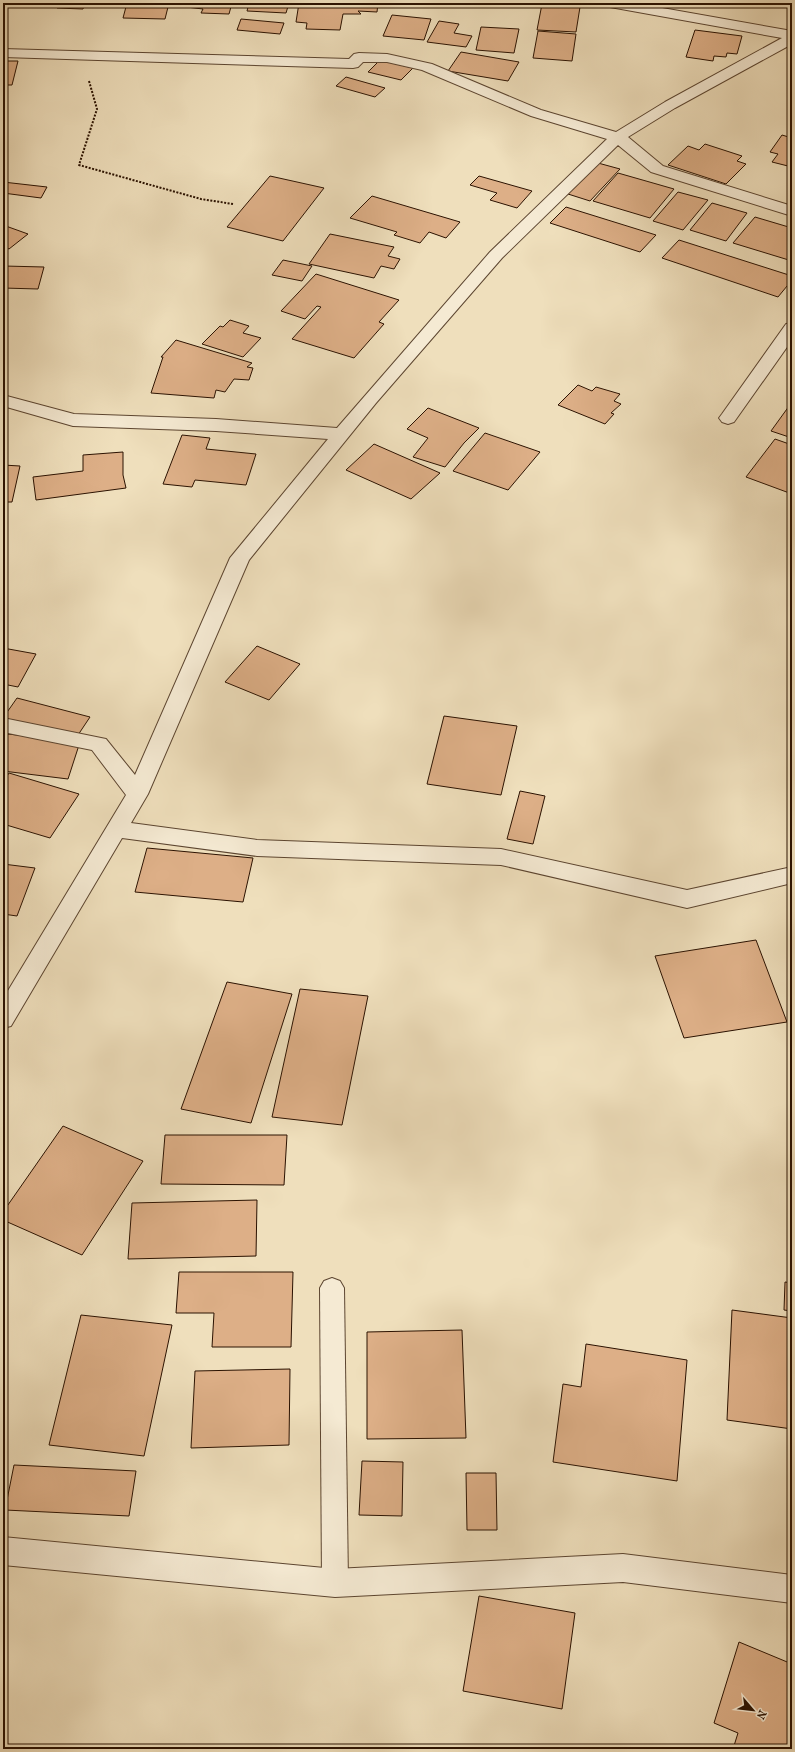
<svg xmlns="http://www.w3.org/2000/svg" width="795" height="1752" font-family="'IM FELL French Canon',serif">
  <rect width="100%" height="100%" fill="#efdfbc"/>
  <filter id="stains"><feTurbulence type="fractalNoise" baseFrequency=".005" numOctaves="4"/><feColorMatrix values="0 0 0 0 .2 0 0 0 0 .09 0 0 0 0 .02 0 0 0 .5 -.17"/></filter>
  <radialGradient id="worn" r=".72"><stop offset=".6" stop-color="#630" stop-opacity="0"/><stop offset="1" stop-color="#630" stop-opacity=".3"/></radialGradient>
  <path fill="#ddaf87" stroke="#2b1201" d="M59 3H85L83 9 57 8Z
    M127 3H169L165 19 123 18Z
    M179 3H232L229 14 201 13 203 9 178 6Z
    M249 3H289L286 13 247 11Z
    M299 3H378L377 12 358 11 361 14H343L340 30 306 29 307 23 296 22Z
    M480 3H504L502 6Z
    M542 4 580 7 576 32 537 30Z
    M392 15 431 19 424 40 383 36Z
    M241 19 284 23 280 34 237 30Z
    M439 21 459 24 454 33 472 36 466 47 427 42Z
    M481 27 519 29 514 53 476 50Z
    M695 30 742 36 737 54 727 53 726 57 714 56 713 61 686 57Z
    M538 31 576 34 572 61 533 58Z
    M461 52 519 62 508 81 448 71Z
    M380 60 413 68 401 80 368 72Z
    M3 61H18L12 85H3Z
    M346 77 385 88 375 97 336 86Z
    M782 135 792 138V167L772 162 778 154 770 152Z
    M705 144 742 156 737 161 746 164 726 184 668 165 688 146 699 150Z
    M598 163 620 169 590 201 568 194Z
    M618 173 674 189 650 218 593 201Z
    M270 176 324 188 283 241 227 227Z
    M479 176 532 191 517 208 490 200 497 193 470 185Z
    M3 182 47 187 41 198 3 193Z
    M678 192 708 200 683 230 653 221Z
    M372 196 460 222 446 238 429 232 420 243 394 235 397 232 350 218Z
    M712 203 747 213 726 241 690 230Z
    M566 207 656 235 640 252 550 223Z
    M755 217 792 228V261L733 243Z
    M3 225 28 234 9 249 3 246Z
    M330 234 394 247 388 256 400 259 394 269 381 266 374 278 309 264Z
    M679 240 792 276V280L778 297 662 258Z
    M283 260 312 266 302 281 272 275Z
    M4 266 44 267 38 289 3 288Z
    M316 274 399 300 379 322 384 324 354 358 292 339 321 307 317 306 305 319 281 311Z
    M230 320 249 326 243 333 261 338 243 357 202 344 220 326 223 327Z
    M176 340 252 363 247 367 253 368 249 380 234 379 225 392 216 390 214 398 151 393 163 357H161Z
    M578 385 592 391 596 387 620 394 614 401 621 404 611 413 614 414 605 424 558 405Z
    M792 402V438L771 431Z
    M428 408 479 428 464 443 445 467 413 457 428 438 407 429Z
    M485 433 540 452 508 490 453 471Z
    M182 435 210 438 206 449 256 454 246 485 195 480 192 487 163 484Z
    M775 439 792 445V494L746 477Z
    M374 444 440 473 411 499 346 470Z
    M123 452V475L126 488 36 500 33 477 83 471V455Z
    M3 465 20 466 12 502H3Z
    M257 646 300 664 269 700 225 682Z
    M3 648 36 654 18 687 3 684Z
    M17 698 90 717 76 738 3 718Z
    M444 716 517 726 501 795 427 784Z
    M8 734 80 742 68 779 3 771V747Z
    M9 773 79 794 50 838 3 824V782Z
    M520 791 545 796 533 844 507 839Z
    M147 848 253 858 243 902 135 892Z
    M3 864 35 868 17 916 3 914Z
    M756 940 787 1022 684 1038 655 956Z
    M227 982 292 994 251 1123 181 1109Z
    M300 989 368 996 342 1125 272 1117Z
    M63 1126 143 1161 82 1255 3 1220V1212Z
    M165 1135H287L284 1185 161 1184Z
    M257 1200 256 1256 128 1259 132 1203Z
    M179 1272H293L291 1347H212L214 1313H176Z
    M785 1282 792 1283V1311L784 1310Z
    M732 1310 792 1318V1429L727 1420Z
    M81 1315 172 1325 144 1456 49 1445Z
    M462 1330 466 1438 367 1439V1332Z
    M586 1344 687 1360 677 1481 553 1462 563 1384 581 1387Z
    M290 1369 289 1445 191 1448 195 1371Z
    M362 1461 403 1462 402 1516 359 1515Z
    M14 1465 136 1471 129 1516 5 1510Z
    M466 1473H496L497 1530H467Z
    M479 1596 575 1613 562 1709 463 1691Z
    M739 1642 792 1664V1749H733L738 1733 714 1723Z"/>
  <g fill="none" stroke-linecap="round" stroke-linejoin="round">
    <g stroke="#5c4530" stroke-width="2">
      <path id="service" d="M332 1278 340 1281 344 1288 348 1583 344 1592 335 1596 326 1592 322 1583 320 1288 324 1281Z"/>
    </g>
    <g stroke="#5c4530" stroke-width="2">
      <path id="minor" d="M603 3H634L792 31V44L675 108 628 137 663 166 792 206V216L651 172 618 145 502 258 376 403 249 560 148 794 131 823 257 840 501 849 687 890 792 867V883L687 908 501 865 257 856 122 838 11 1026 3 1028V999L126 795 92 750 3 732V718L106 739 135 775 230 558 328 439 216 431 73 426 3 406V395L74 414 216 419 337 428 490 252 607 139 531 116 422 70 387 62H363L358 67 353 68 3 57V49L349 59 354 54 359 53 387 54 432 64 541 110 616 132 665 102 782 38 610 7 605 6Z
        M792 323V340L734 422 728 424 722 422 719 418 722 414 786 324Z
        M3 1537 335 1569 623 1554 792 1575V1603L623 1582 335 1597 3 1565Z"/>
    </g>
    <path stroke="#2b1201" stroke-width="2" stroke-dasharray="2 1.5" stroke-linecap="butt" d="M89 81 97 109 79 165 201 199 233 204"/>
    <use href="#service" fill="#f5ead3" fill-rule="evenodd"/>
    <use href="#minor" fill="#f5ead3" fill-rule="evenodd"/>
  </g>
  <rect width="795" height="1752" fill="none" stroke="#efdfbc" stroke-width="16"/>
  <rect x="4" y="4" width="787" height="1744" fill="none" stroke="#2b1201" stroke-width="2"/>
  <rect x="8" y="8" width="779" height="1736" fill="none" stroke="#2b1201"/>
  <g transform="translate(753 1710) rotate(118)" stroke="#f5ead3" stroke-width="3" paint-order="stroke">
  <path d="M0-3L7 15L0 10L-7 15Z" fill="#2b1201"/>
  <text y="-6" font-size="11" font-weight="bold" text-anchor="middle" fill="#2b1201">N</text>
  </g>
  <rect width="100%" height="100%" filter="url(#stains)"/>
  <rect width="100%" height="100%" fill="url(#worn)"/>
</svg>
